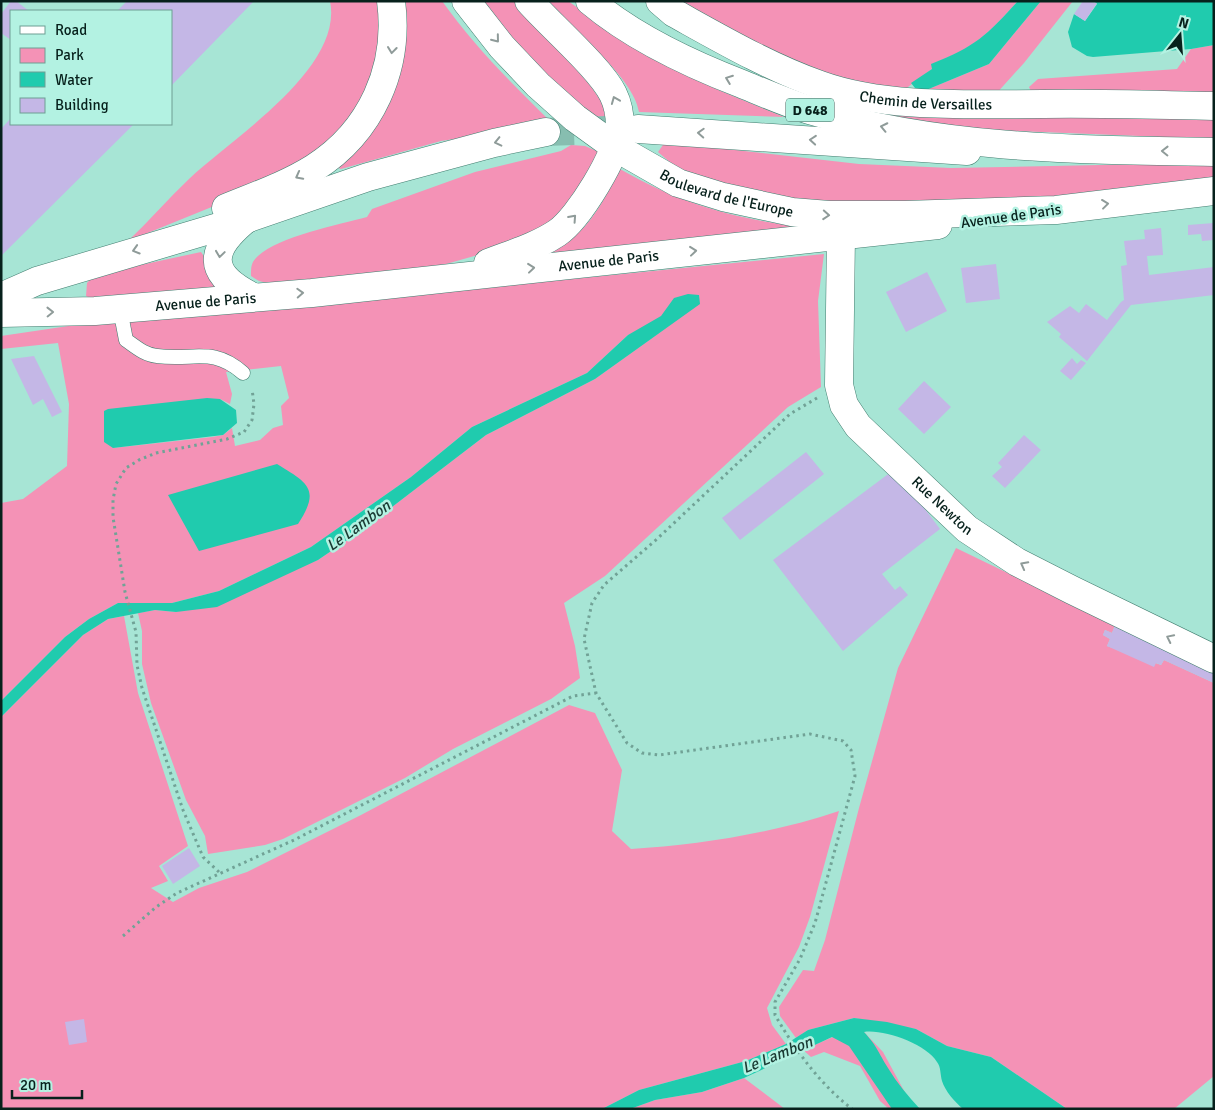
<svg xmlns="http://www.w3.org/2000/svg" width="1215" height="1110" font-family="Signika,sans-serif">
  <rect width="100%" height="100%" fill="#a7e5d5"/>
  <path fill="#f492b6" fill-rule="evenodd" d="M330 1H383L387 35 367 97 335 138 266 185 128 241C149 221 168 199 189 179 232 138 344 69 330 1Z
    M405 1H442C474 46 513 85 553 124L441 141 341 169 333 166C349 148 375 124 386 105 404 73 410 37 405 1Z
    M476 1H515L590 85 607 110V121L602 124 587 117Z
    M544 1H568L612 32 716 89 784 117 639 112C634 77 570 27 544 1Z
    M680 1H1018C987 35 976 47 932 64V69L900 93 821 78Z
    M1041 1H1073L1024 63 995 95 919 93 989 64Z
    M1214 45V96H1033L1029 87 1038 79 1177 69 1191 49Z
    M825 99 1214 117V139L991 130 886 121Z
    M665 142 859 164 951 168 1147 164 1214 166V178L1150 184 1054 197 855 209 751 194 679 170 658 152Z
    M571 145 585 146 606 155 550 226 492 251 446 264 356 279 271 284 259 281 251 276C251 268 251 263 256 258 275 237 338 225 367 217L372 209 475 172 561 151Z
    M620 169C685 207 748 222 822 229L545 256C586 236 600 208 620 169Z
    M201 252 228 291 98 302 86 296 87 283 94 275Z
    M824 254 818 301 821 387 788 407 605 576 564 603 575 646 580 678 551 699 453 749 405 778 283 839 265 845 208 854 205 836 186 800 151 703 142 664V631L138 613 155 610 176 612 318 560 362 530 486 435 595 379 670 325 628 335 587 373 472 427 411 477 311 547 219 591 172 603H118L89 619 65 637 1 701V503L23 499 67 466 69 404 58 343 1 349V336L129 317 522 284ZM281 366 289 398 281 406 283 425 273 428 260 440 235 446 232 428 223 435 212 437 113 448 220 399 230 404 232 394 226 372Z
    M956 548 1115 625 1112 633 1105 630 1103 635 1110 639 1107 646 1161 665 1164 660 1214 683V1076L1174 1109H1067L991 1057 947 1046 916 1029 854 1018 808 1030 796 1038 780 1016 779 1007 803 970 814 971 825 940 859 808 898 668Z
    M124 616 138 693 188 846 159 866 168 881 151 888 173 902 199 888 247 872 361 815 569 705 595 713 622 770 612 831 631 849C699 845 774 833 839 811L810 917 799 947 767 1008 772 1025 786 1044 746 1061 639 1090 602 1109H1V717L83 635 108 619Z
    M863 1031 883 1052 914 1109H889L880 1101 860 1066 824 1052 811 1057 803 1050 842 1033Z
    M744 1078 785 1109H630L655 1100 702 1092Z"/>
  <path fill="#20cbae" d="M1018 1H1041L989 64 919 93 911 83 932 69 931 64C975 47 987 35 1018 1Z
    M1094 1H1214V45L1191 49 1093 57 1087 56 1072 47 1068 32 1074 14 1085 21 1097 4Z
    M688 294 699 295 700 304 595 379 486 435 362 530 318 560 217 607 176 612 155 610 108 619 83 635 1 717V701L65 637 89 619 118 603H172L219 591 311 547 411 477 472 427 587 373 628 335 661 316 674 298Z
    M207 398 220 399 236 410 237 423 223 435 113 448 104 442V411L108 409Z
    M277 464C308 483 321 489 298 524L199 551 168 495Z
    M854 1018 887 1022 916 1029 947 1046 991 1057 1067 1109H963C955 1102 945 1091 942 1081 940 1074 941 1067 937 1062 926 1044 884 1029 864 1032 877 1046 878 1052 888 1068 897 1083 908 1096 920 1109H892L849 1046 832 1037 744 1078 702 1092 655 1100 630 1109H602L639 1090 746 1061 786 1044 808 1030Z"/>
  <path fill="#c4b7e6" d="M11 1H16L29 11H11V40L1 33V14Z
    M127 1H254L171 86V11H117Z
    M1083 1 1097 3 1085 21 1074 14Z
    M11 118V124H134L1 256V129Z
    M1214 223V240L1202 241 1201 234 1188 235V225Z
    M1161 228 1163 255 1147 256 1149 275 1214 267V295L1131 305 1087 361 1059 337 1061 334 1047 322 1070 306 1079 313 1086 304 1107 320 1121 302 1124 300 1121 266 1127 265 1124 241 1145 239 1144 230Z
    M996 264 1000 299 966 303 961 268Z
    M927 272 947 311 906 332 886 292Z
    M34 356 62 412 52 417 43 399 33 405 11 359Z
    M1072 358 1077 364 1081 360 1086 363 1071 380 1060 371Z
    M924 381 951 407 924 434 898 409Z
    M1024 435 1041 450 1005 488 992 476 1002 467 998 463Z
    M806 452 824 474 740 540 722 518Z
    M895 469 940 529 882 574 895 590 900 586 908 595 843 651 773 560Z
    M1115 625 1214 670V683L1164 660 1161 665 1156 663 1154 667 1107 646 1110 639 1103 635 1105 630 1112 633Z
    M189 848 200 866 173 884 162 866Z
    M84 1019 87 1042 69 1045 65 1022Z"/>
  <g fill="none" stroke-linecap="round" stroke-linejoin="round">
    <path stroke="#87beb0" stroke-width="28" stroke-dasharray="28 14" stroke-linecap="butt" d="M546 132 607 130"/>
    <g stroke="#417d6f" stroke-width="15">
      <path id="lane" d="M120 309 126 340C136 347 145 355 157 356 194 361 212 346 243 373"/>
    </g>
    <g stroke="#417d6f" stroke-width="29">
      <g id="street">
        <path id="s1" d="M660 1 674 13C721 39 769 67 820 85 886 109 974 104 1043 104 1100 103 1157 105 1214 106"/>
        <path id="s2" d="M841 235 839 385 844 405 858 426 967 529 1017 562 1072 590 1214 659"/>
      </g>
    </g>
    <g stroke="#417d6f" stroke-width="29">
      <g id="secondary">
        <path d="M638 129 967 151"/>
        <path d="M226 208C255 196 287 185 314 168 371 132 400 68 391 1"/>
        <path d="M246 219C210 249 205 272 251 296"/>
        <path d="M488 263C511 254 536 247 557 233 579 218 618 154 620 127 620 116 618 104 613 94 600 68 550 25 529 1"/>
        <path d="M1 297 37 281 249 218 368 177 494 143 546 132"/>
        <path id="s3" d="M1 313 95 311 312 293 938 225"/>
      </g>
    </g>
    <g stroke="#417d6f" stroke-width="29">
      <g id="primary">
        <path id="s4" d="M466 1 502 47 538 85 575 118 615 147 678 183 723 197 792 212 829 215H905L1056 210 1214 191"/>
        <path d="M590 1C634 38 690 64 742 84 764 93 787 103 809 110 940 149 1078 150 1214 152"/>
      </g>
    </g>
    <path stroke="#71a296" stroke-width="3" stroke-dasharray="2.5 4" stroke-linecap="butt" d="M817 398 790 414 657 539 604 585 592 603 584 639 596 693 627 743 642 753 659 755 810 734 843 741 851 750 855 776 815 923 800 959 775 1002V1015C796 1051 819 1083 852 1109
      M219 872 203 857 183 810 142 688 137 665 136 632 125 592 113 517V500L116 484 126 468 139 460 156 453 227 439 244 432 252 420 254 404 252 389
      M123 936 156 907 177 893 294 840 573 696 596 693"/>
    <use href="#lane" stroke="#fff" stroke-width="14"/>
    <use href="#street" stroke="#fff" stroke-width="28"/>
    <use href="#secondary" stroke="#fff" stroke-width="28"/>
    <use href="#primary" stroke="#fff" stroke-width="28"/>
  </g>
  <defs><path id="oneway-chevron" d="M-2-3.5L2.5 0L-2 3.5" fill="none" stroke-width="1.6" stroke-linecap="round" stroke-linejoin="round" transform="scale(1.25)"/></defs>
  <g stroke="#8f9b99">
    <use href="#oneway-chevron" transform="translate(496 39) rotate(51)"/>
    <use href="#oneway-chevron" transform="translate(392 50) rotate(97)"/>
    <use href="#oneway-chevron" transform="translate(729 79) rotate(-159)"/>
    <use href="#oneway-chevron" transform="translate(615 100) rotate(-112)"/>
    <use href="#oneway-chevron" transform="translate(884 127) rotate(-168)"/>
    <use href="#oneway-chevron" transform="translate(701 133) rotate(-177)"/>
    <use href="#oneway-chevron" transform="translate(813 140) rotate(-175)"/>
    <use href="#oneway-chevron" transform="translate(498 142) rotate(167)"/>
    <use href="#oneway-chevron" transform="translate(1165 151) rotate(-179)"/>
    <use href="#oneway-chevron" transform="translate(299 176) rotate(152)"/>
    <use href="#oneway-chevron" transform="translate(1105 204) rotate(-7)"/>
    <use href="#oneway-chevron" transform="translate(826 215) rotate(4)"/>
    <use href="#oneway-chevron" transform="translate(573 218) rotate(-48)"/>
    <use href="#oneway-chevron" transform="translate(136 250) rotate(163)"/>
    <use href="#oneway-chevron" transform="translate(693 251) rotate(-6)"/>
    <use href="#oneway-chevron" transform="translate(220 254) rotate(98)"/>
    <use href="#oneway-chevron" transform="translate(531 268) rotate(-6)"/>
    <use href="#oneway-chevron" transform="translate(300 293) rotate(-3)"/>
    <use href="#oneway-chevron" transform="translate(50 312) rotate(-1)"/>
    <use href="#oneway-chevron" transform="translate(1024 565) rotate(-152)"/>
    <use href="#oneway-chevron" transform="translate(1170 638) rotate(-154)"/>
  </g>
  <g text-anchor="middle" stroke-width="5" stroke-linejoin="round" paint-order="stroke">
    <rect fill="#b3f2e2" stroke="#3b6057" stroke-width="1" x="786" y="98.5" width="48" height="23" rx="4"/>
    <g font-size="14" font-weight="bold" fill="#07211c">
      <text x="810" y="115">D 648</text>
    </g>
    <g font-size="15" fill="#07211c" stroke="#b3f2e2">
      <text dy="5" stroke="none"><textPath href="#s1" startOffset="289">Chemin de Versailles</textPath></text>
      <text dy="5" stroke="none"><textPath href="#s4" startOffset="332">Boulevard de l'Europe</textPath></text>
      <text transform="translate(1011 216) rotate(-8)" y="5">Avenue de Paris</text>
      <text dy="5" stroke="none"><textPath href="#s3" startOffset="610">Avenue de Paris</textPath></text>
      <text dy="5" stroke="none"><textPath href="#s3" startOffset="205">Avenue de Paris</textPath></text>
      <text dy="5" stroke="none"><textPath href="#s2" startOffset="312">Rue Newton</textPath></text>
    </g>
    <g font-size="16" font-style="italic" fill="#1a3a33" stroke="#b3f2e2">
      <text transform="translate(358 525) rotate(-36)" y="6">Le Lambon</text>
      <text transform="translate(777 1054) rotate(-22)" y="6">Le Lambon</text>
    </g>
  </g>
  <rect width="1215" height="1110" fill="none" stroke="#07211c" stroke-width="5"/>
  <rect x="10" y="10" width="162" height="115" fill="#b3f2e2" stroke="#6e9e93"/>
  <rect x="20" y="26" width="25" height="8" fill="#ffffff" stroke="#6e9e93"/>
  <text x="55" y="35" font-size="15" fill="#07211c">Road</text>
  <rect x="20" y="48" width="25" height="15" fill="#f492b6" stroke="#6e9e93"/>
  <text x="55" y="60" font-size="15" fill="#07211c">Park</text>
  <rect x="20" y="72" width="25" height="15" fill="#20cbae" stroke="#6e9e93"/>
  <text x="55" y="85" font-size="15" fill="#07211c">Water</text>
  <rect x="20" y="98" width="25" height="15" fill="#c4b7e6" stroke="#6e9e93"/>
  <text x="55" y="110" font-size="15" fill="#07211c">Building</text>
  <g transform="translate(1180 35) rotate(17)" stroke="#b3f2e2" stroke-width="4" paint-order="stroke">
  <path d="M0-4L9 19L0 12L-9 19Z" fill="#07211c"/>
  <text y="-8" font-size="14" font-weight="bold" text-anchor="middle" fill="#07211c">N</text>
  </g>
  <path d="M12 1090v8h70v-8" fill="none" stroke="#07211c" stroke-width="2.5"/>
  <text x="20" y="1090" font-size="15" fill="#07211c" stroke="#b3f2e2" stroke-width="4" paint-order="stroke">20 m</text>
</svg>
